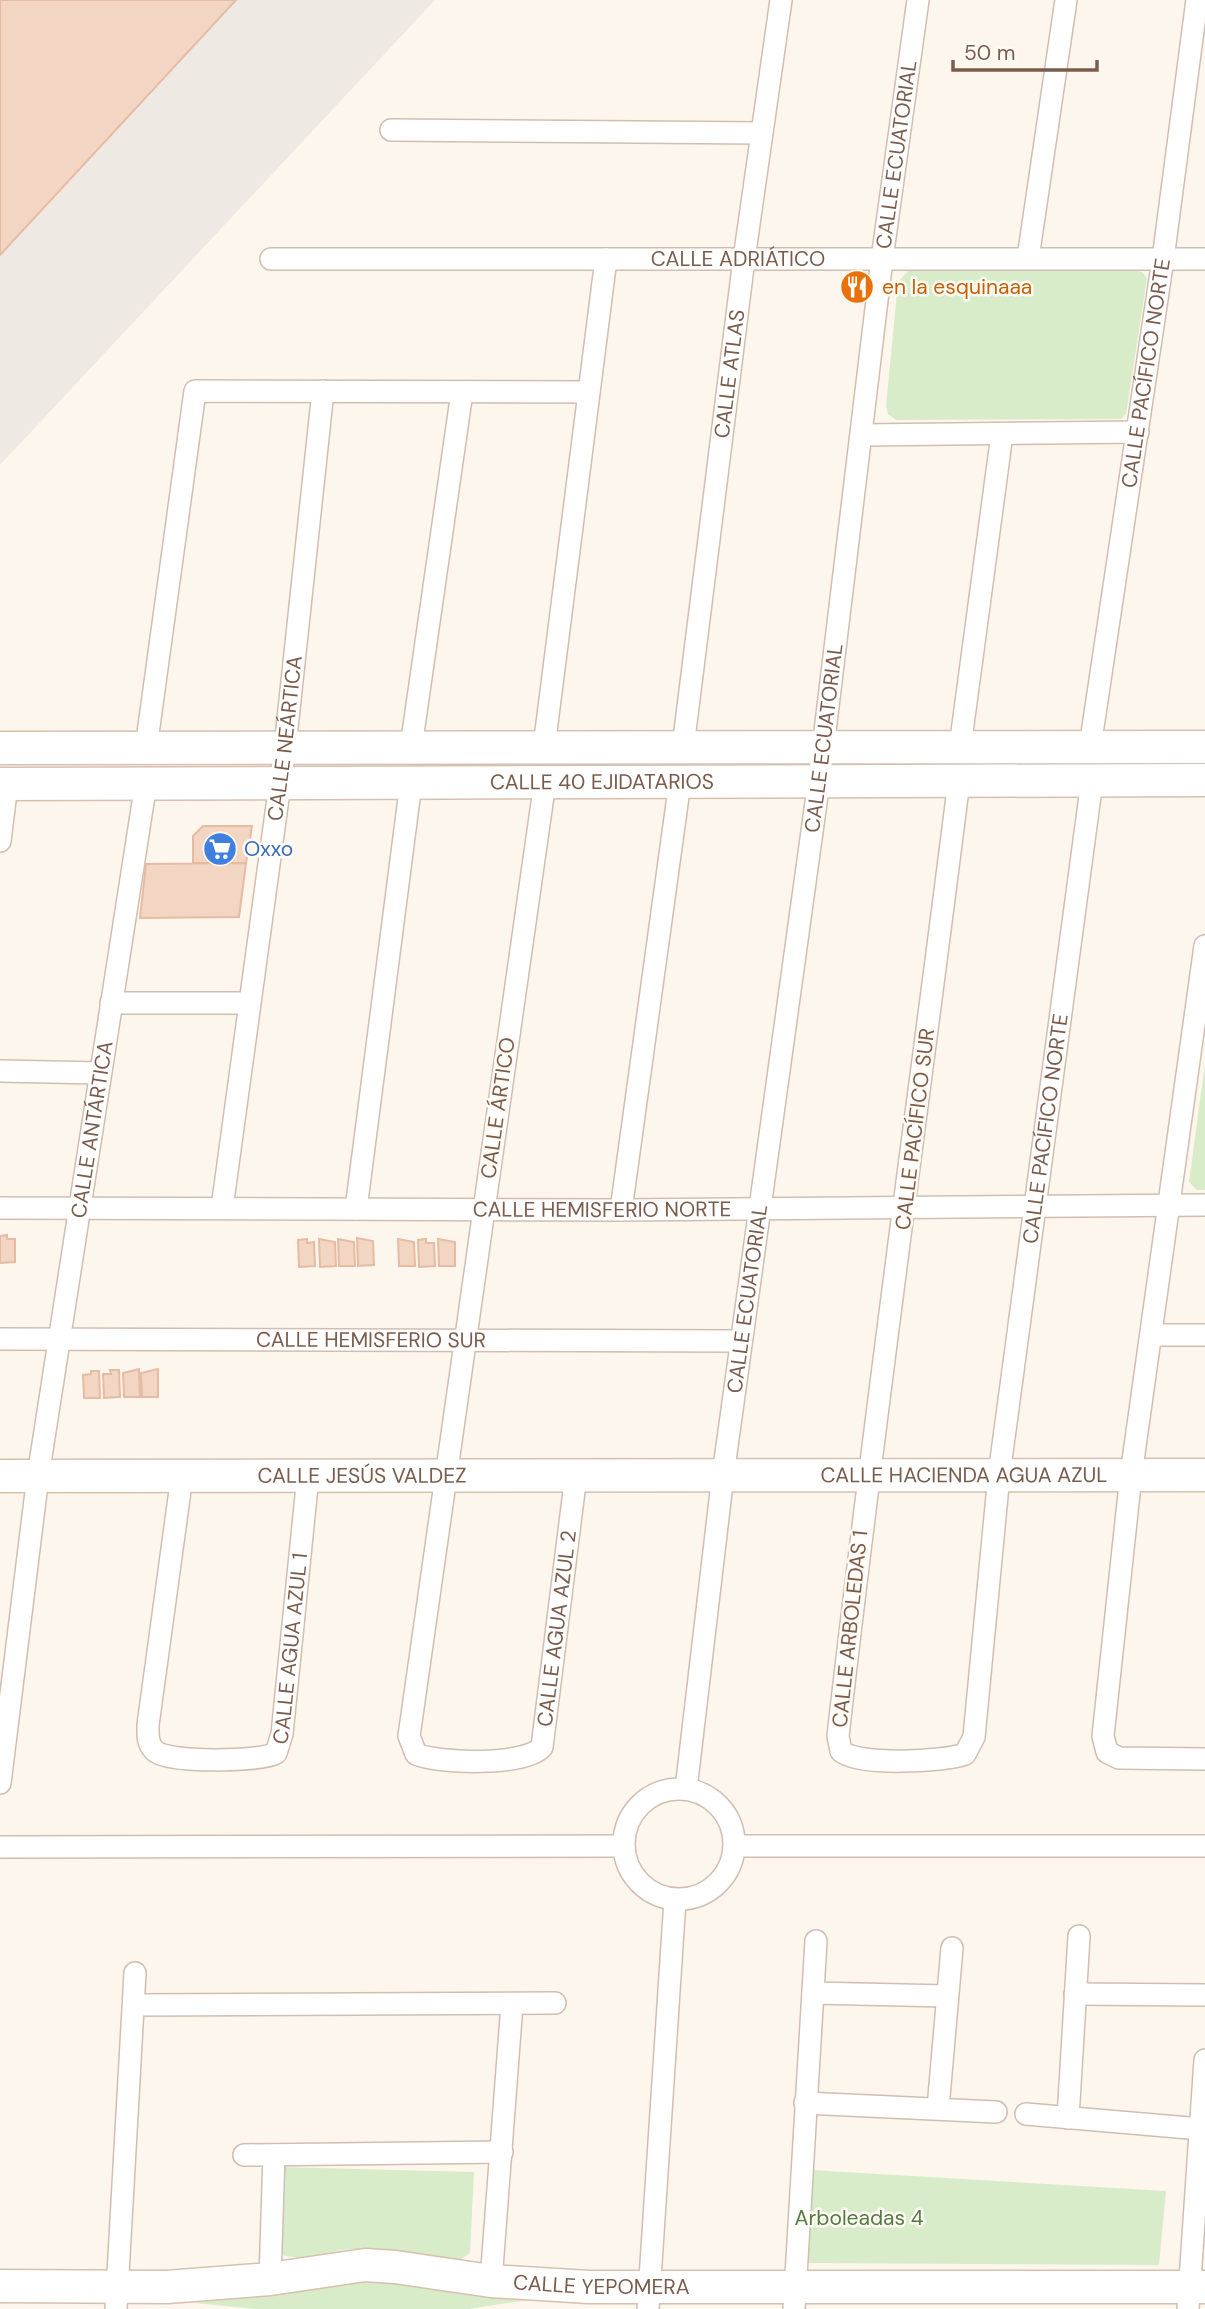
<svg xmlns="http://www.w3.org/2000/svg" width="1205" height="2309" font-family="'DM Sans',sans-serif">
  <rect width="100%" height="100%" fill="#fdf6ec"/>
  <path fill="#efe9e4" d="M0 0H435L0 465Z"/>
  <path fill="#d8ecc9" d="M1134 270 1142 272 1147 278 1126 414 1121 419 896 420 888 414 886 406 898 282 908 271Z
    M1205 1064V1190H1197L1189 1182Z
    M279 2167 474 2172 470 2253 457 2262C422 2254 388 2248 353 2249 328 2250 300 2264 277 2253Z
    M811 2170 1166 2191 1159 2265 804 2263Z
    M352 2280 546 2297 469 2309H256L194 2303Z"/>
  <path fill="#f3d5c3" stroke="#e6bba3" stroke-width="2" d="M0 0H236L0 255Z
    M203 826H252L246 863H193V836Z
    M246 863 239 917 140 918 146 864Z
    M7 1235V1239H15V1262L0 1263V1236Z
    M357 1238 373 1241 374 1265 358 1266Z
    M307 1239V1243L314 1242 315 1266 299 1267 298 1240Z
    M319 1239 335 1242 336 1266 320 1267Z
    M338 1239 354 1242 355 1266H339Z
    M398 1239 414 1242 415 1266H399Z
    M426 1239V1243H434L435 1266 419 1267 418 1240Z
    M438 1239 455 1242V1266H439Z
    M139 1369 140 1397H124L123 1373Z
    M158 1369V1397H142L141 1373Z
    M110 1370H119L120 1397 104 1398 103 1374H111Z
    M91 1371H99L100 1398H84L83 1375 91 1374Z"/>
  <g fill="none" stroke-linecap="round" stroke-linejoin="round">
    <g stroke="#d1beb0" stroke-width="24">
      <g id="street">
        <path d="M391 130 761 133"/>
        <path d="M1028 258 1066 0"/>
        <path id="s1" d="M271 259H1205"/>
        <path d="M862 435 1138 432"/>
        <path d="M411 747 462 392"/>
        <path d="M544 747 606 259"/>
        <path id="s2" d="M683 747 744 259 781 0"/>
        <path d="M960 747 1002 434"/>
        <path id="s3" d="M1090 747 1163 259 1197 0"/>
        <path d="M146 748 195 391 589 392"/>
        <path id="s4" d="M959 781C919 1100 874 1417 838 1736L841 1751C857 1766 944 1762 965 1754L974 1737 999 1475 1092 781"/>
        <path id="s5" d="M545 782 409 1736 416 1754C439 1764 525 1766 542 1747L576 1475"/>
        <path d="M0 841 7 784"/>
        <path d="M1205 946 1131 1475 1103 1736 1107 1752 1119 1758 1205 1759"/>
        <path d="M111 1003H248"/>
        <path d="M0 1071 100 1073"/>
        <path id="s6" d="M0 1208 621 1210 1205 1205"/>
        <path id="s7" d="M222 1208 285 747 323 391"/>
        <path d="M356 1209 411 783"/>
        <path d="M621 1210 680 782"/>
        <path d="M1152 1335H1205"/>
        <path id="s8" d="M0 1339 741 1341"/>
        <path id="s9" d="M182 1476 148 1725C148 1734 147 1744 155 1751 167 1763 261 1762 276 1753L282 1734 308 1476"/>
        <path id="s10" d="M0 1783 38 1476 146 783"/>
        <circle cx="679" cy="1844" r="55"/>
        <path id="s11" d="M686 1789 723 1475 819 781 882 259 918 0"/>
        <path d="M735 1846H1205"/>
        <path d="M0 1847 624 1846"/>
        <path d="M813 1993 947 1996"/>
        <path d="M1075 1994 1205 1995"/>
        <path d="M134 2005 555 2003"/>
        <path d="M805 2103 996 2112"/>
        <path d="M938 2108 952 1948"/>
        <path d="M1026 2114 1201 2129"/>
        <path d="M1068 2118 1079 1936"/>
        <path d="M244 2155 502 2152"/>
        <path d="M270 2279 274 2155"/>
        <path d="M491 2281 512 2004"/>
        <path d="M116 2309 135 1973"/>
        <path d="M648 2309 675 1900"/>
        <path d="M794 2309 816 1941"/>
        <path d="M1188 2309 1205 2060"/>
      </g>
    </g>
    <g stroke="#d6c0b0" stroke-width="35">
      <g id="secondary">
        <path d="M0 748 1205 747"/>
        <path id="s12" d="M0 784 1205 780"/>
        <path id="s13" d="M0 1476 1205 1475"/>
        <path id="s14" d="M0 2286 167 2287 270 2279 365 2265 395 2267 491 2281 589 2287H1205"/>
      </g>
    </g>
    <use href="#street" stroke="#fff" stroke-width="21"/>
    <use href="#secondary" stroke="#fff" stroke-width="32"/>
  </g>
  <defs>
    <g id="restaurant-disc" transform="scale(1.75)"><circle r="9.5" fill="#e8710a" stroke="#fffaf3"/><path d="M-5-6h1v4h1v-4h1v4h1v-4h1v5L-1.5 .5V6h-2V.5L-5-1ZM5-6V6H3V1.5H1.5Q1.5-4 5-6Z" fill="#fff"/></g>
    <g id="supermarket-disc" transform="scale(1.75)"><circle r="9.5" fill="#3f7fe0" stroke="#fffaf3"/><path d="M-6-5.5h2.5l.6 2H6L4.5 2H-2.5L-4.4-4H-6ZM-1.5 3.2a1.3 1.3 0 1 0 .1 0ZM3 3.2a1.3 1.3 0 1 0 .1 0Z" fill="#fff"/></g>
  </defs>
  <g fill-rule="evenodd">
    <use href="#restaurant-disc" x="857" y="287"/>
    <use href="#supermarket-disc" x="220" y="849"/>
  </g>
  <g text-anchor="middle" stroke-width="5" stroke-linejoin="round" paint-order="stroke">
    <g font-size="21" fill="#7a5c4d" stroke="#fffaf3">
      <text dy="7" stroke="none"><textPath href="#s11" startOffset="1648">CALLE ECUATORIAL</textPath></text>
      <text dy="7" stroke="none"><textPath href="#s1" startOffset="467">CALLE ADRIÁTICO</textPath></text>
      <text dy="7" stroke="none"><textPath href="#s2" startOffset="376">CALLE ATLAS</textPath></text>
      <text dy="7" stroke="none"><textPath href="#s3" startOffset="378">CALLE PACÍFICO NORTE</textPath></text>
      <text dy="7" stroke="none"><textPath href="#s7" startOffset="474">CALLE NEÁRTICA</textPath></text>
      <text dy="7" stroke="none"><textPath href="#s11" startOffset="1060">CALLE ECUATORIAL</textPath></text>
      <text dy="7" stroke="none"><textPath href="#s12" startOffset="602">CALLE 40 EJIDATARIOS</textPath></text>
      <text transform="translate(498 1108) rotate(-82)" y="7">CALLE ÁRTICO</text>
      <text dy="7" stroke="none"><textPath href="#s4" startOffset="1736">CALLE PACÍFICO NORTE</textPath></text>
      <text transform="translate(915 1129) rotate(-83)" y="7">CALLE PACÍFICO SUR</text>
      <text dy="7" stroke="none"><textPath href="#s10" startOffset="660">CALLE ANTÁRTICA</textPath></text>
      <text dy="7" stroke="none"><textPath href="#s6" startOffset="602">CALLE HEMISFERIO NORTE</textPath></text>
      <text dy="7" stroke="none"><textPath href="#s11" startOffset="494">CALLE ECUATORIAL</textPath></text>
      <text dy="7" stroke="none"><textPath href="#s8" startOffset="371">CALLE HEMISFERIO SUR</textPath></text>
      <text dy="7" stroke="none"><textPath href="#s13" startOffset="964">CALLE HACIENDA AGUA AZUL</textPath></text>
      <text dy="7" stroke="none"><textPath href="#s13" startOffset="362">CALLE JESÚS VALDEZ</textPath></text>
      <text dy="7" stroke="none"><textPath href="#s5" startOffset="1232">CALLE AGUA AZUL 2</textPath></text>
      <text transform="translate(850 1629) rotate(-84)" y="7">CALLE ARBOLEDAS 1</text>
      <text dy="7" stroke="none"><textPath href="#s9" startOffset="508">CALLE AGUA AZUL 1</textPath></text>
      <text dy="7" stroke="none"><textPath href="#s14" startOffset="604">CALLE YEPOMERA</textPath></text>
    </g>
    <g font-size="21" fill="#c56008" stroke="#fffaf3" text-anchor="start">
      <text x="882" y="294">en la esquinaaa</text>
    </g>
    <g font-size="21" fill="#366cbe" stroke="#fffaf3" text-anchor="start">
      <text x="244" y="856">Oxxo</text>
    </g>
    <g font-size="21" fill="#537a41" stroke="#fffaf3">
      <text x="859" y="2225">Arboleadas 4</text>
    </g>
  </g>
  <path d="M953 60v10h144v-10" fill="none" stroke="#7a5c4d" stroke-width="3.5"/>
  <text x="964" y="60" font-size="21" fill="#7a5c4d" stroke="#fffaf3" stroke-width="5" paint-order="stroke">50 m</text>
</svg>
